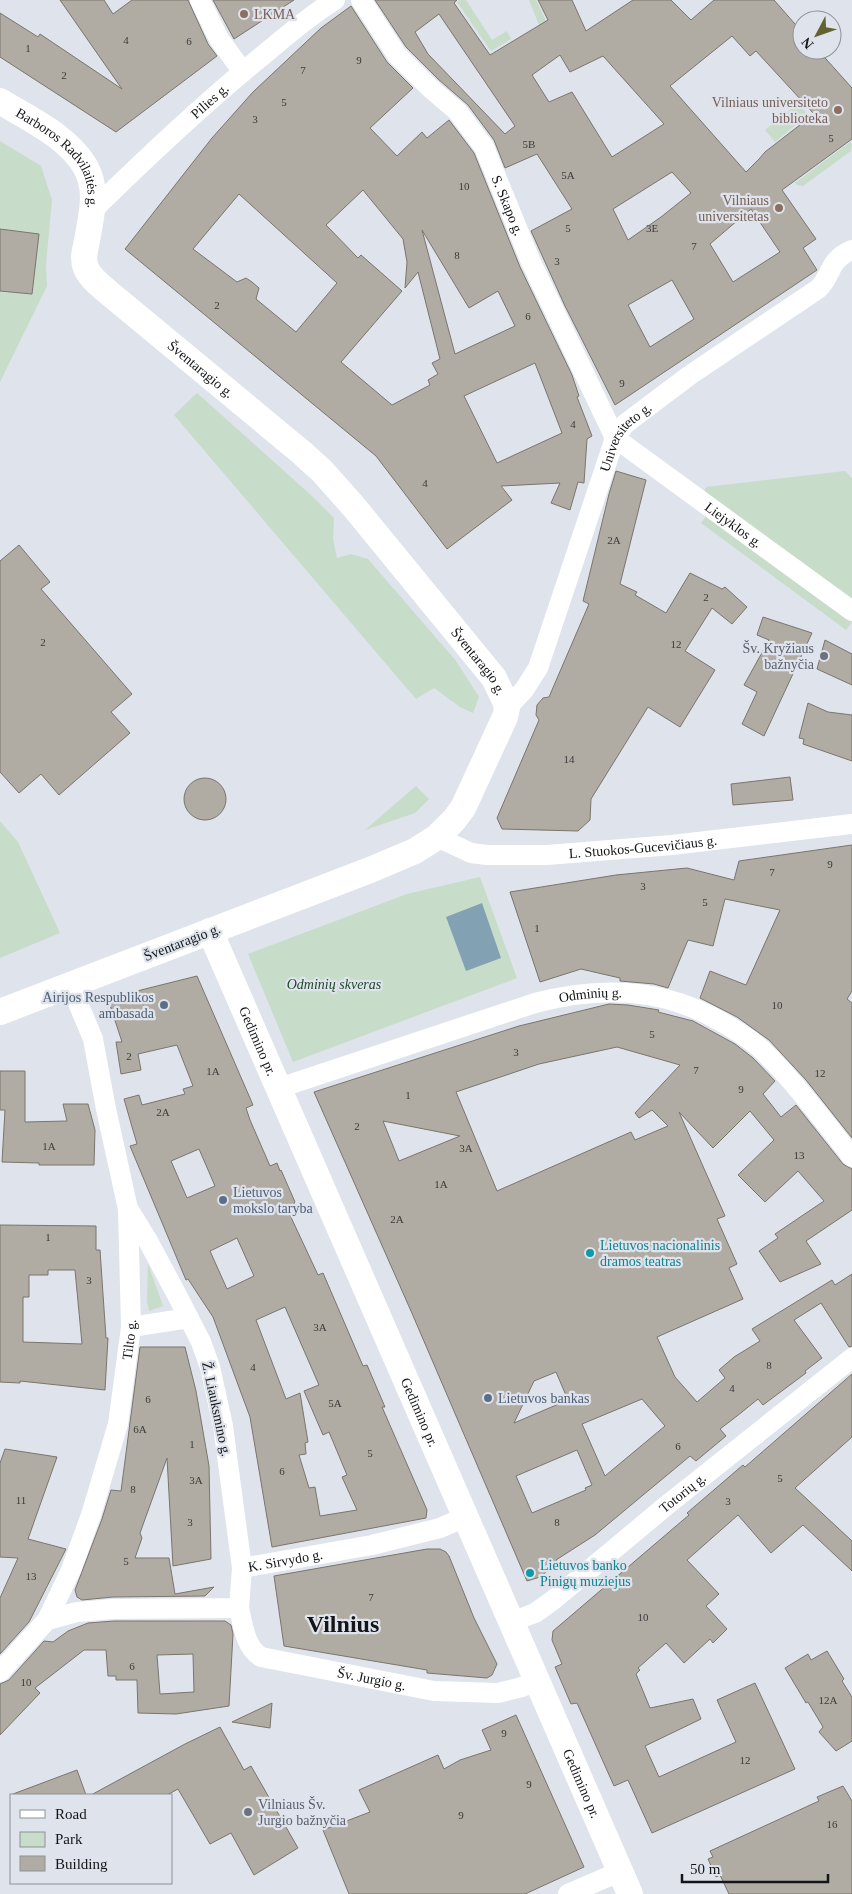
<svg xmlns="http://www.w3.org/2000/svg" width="852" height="1894" font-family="'Times New Roman',serif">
  <rect width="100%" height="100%" fill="#dee3ec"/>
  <path fill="#c7dcc9" d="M460 0H466L492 40 507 31 511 39 491 51 457 2Z
    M529 0H536L554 38 549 41 539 25Z
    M798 103 808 115 775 142 765 130Z
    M0 141 41 166 52 200 46 264 47 286 0 382Z
    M850 142 852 144 851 151 803 186 797 185 795 183Z
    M197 393 312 496 334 518 333 539 337 558 351 554 368 559 456 661 479 697 473 713 460 707 434 688 416 699 174 415Z
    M845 471 852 478V600L704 492 706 487Z
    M707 515 852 622 846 630 701 523Z
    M416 786 429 799 415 813 365 830Z
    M0 821 18 842 60 933 0 958Z
    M480 877 517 978 293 1062 248 954 407 894Z
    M148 1264 163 1306 149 1311 147 1301Z"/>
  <path fill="#82a2b4" d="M482 903 501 958 466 971 446 917Z"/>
  <path fill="#b1aca3" stroke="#7a756d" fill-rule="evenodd" d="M60 0H104L113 14 132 0H188L208 44 217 56 116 132 0 57V13L38 37 40 34 122 89Z
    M213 0H294L234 39Z
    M375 0H457L454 3 490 55 548 20 538 0H572L586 31 633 0H671L691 20 714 0H774L802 32V50H818L852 88V139L782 190 816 239 803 248 817 270 615 405 565 306 531 231 572 209 537 154 505 168 494 140 468 105 438 79 406 47ZM439 14 515 126 505 134 428 54 415 32ZM732 36 750 56 756 51 814 114 765 152 759 159 746 172 670 86ZM560 55 570 72 603 56 664 124 612 157 572 92 549 102 532 75ZM672 172 691 193 661 217 628 240 613 209ZM751 209 780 252 733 282 710 244ZM672 280 694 319 650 347 628 305Z
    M351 6 387 62 413 88 370 128 397 156 422 132 427 138 449 120 474 153 520 267 572 375 579 396 577 397 592 436 587 439 584 483 578 482 570 510 551 503 560 483 501 486 512 500 447 549 376 456 125 249 212 138 253 92 321 28ZM363 190 403 239 407 262 405 288 418 272 440 359 432 363 438 374 428 380 430 385 392 405 341 362 402 291 361 255 358 258 326 225ZM239 194 337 283 296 332 256 299 259 288 252 282 246 278 237 282 193 249ZM422 230 469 308 498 291 515 326 455 354ZM535 363 562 433 497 463 464 396Z
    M0 229 39 234 32 294 0 291Z
    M616 471 646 480 620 584 637 592 635 595 666 613 690 573 722 589 725 587 747 607 732 624 712 608 685 651 715 670 680 727 648 707 591 799 590 820 578 831 502 829 497 818 539 720 536 715 537 705 543 698 549 697 589 604 583 601 609 494Z
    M19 545 50 582 41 589 132 694 111 712 130 733 59 795 41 774 19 793 0 772V561Z
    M763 617 812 633 764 736 742 724 757 692 744 685 769 640 757 635Z
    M825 640 852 654V685L817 669Z
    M808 703 828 712 852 715V761L803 744 804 739 799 738Z
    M790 777 793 800 733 805 731 784Z
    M184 799a21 21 0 1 1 42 0a21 21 0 1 1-42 0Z
    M852 845V991L847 999 852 1003V1138L806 1080 769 1040 737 1017 700 998 710 971 746 985 780 910 725 899 713 946 688 940 668 988 654 984 620 981V978L581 969 540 982 510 892 616 875 687 868 734 880 739 861Z
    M197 976 253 1105 246 1108 250 1120 270 1166 277 1163 280 1171 281 1170 295 1202 294 1203 297 1210 289 1213 318 1275 323 1273 363 1366 367 1365 385 1407H382L427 1510 426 1518 272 1547 250 1417 213 1317 188 1279 186 1280 130 1146 137 1144 124 1099 139 1095 142 1105 185 1094 183 1089 193 1086 177 1045 138 1054 141 1070 121 1074 116 1042H122L110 1005 113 997ZM199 1149 215 1186 187 1198 171 1161ZM237 1238 254 1276 227 1289 210 1251ZM285 1307 319 1385 304 1391 323 1435 329 1432 347 1475 342 1477 357 1510 320 1516 315 1487 309 1488 299 1455 306 1454 305 1443 308 1442 300 1393 286 1399 256 1320Z
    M609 1004 628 1005 659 1010 658 1012 693 1021 735 1044 753 1058 775 1081 763 1094 781 1117 796 1105 843 1164 852 1169V1210L806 1241 821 1264 780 1282 759 1251 778 1238 775 1234 824 1201 798 1171 765 1202 738 1175 774 1140 750 1111 713 1148 679 1112 725 1216 717 1219 737 1264 729 1268 743 1299 657 1337 675 1377 697 1402 725 1378 719 1370 734 1357 760 1341 752 1329 832 1280 835 1285 852 1274V1346L849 1347 821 1303 794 1320 822 1358 805 1371 806 1373 763 1405 758 1399 737 1416 720 1429 726 1436 696 1461 690 1456 595 1535 556 1560 557 1563 540 1577 527 1581 411 1311 314 1092 519 1026ZM617 1047 680 1065 635 1113 639 1118 652 1110 668 1126 635 1140 631 1132 497 1191 456 1092 539 1064ZM383 1121 460 1136 399 1161ZM556 1372 568 1400 514 1423 534 1381ZM642 1399 665 1426 605 1476 582 1424ZM577 1450 592 1485 585 1488 586 1490 532 1513 516 1476Z
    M0 1071H25V1122L67 1121 63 1104H88L95 1130 94 1165H39V1163L2 1162 5 1110H0Z
    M0 1225 96 1226V1250H100L106 1338H108L105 1390 20 1381V1383L0 1382ZM48 1270H75L82 1344 23 1342V1297H29V1275H48Z
    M140 1347H185L196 1391 209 1466 211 1559 173 1566 167 1458 140 1533 142 1538 135 1558H169L175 1594 214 1587 205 1596 113 1597 82 1600 77 1597 75 1590 102 1519 111 1490 121 1491Z
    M852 1374V1437L795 1488 852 1541V1571L803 1525 771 1553 738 1515 687 1560 719 1594 706 1606 727 1629 713 1643 710 1639 684 1663 666 1643 638 1668 640 1670 636 1674 650 1708 693 1699 701 1719 645 1746 659 1777 736 1742 717 1700 755 1683 795 1769 652 1833 628 1780 614 1786 577 1703 571 1704 555 1667 562 1664 552 1640 553 1631 689 1515 687 1513 743 1465 745 1467Z
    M5 1449 57 1457 28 1539 66 1549 29 1622 0 1654V1598L18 1558 0 1557V1463Z
    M427 1549H440L446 1552 449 1556 474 1618 497 1664 492 1675 487 1678 427 1673V1670L284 1646 274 1576Z
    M114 1621H225L231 1625 233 1634 229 1706 176 1714 138 1713 137 1680H116V1676H108L106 1650H84L35 1688 40 1693 0 1735V1684L9 1680 44 1641 53 1642 68 1631 88 1623ZM193 1654 194 1692 160 1694 157 1655Z
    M827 1651 844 1679 842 1681 852 1697V1741L836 1751 819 1732 823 1727 808 1702 806 1703 785 1668 808 1654 811 1660Z
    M272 1703 270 1728 232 1722Z
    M516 1715 584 1867 525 1894H349L323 1830 370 1812 359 1790 438 1755 444 1769 460 1760 491 1750 482 1730Z
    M220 1727 244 1770 251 1766 298 1848 254 1875 231 1833 210 1844 178 1789 167 1795H91L185 1744Z
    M77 1770 86 1795H13V1794Z
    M843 1786 852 1801V1894H729L720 1875 716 1877 708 1859 713 1857 710 1851 819 1801 817 1797Z"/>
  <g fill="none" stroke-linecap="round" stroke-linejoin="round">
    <g stroke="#fff" stroke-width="20">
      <path d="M200 0 219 39 243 72"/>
      <path id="s1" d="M361 0 397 55 430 88 458 112 484 147 531 262 615 438 852 611"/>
      <path id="s2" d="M92 211C145 159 199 108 256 61 282 40 307 17 335 0"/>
      <path id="s3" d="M507 708 524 690 538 668 615 438 625 424 690 375 818 289C834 273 827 261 852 250"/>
      <path id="s4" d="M437 837 471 853 487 855H547L672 845 852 824"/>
      <path id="s5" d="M279 1088 535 1003C599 986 661 987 720 1021 734 1029 749 1038 761 1049 794 1081 823 1120 852 1157"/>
      <path d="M131 1327 189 1318"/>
      <path id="s6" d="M242 1568 372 1545 440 1528 465 1517"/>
      <path id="s7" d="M239 1608C243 1625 245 1647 261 1657L434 1691 498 1693 522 1687 536 1680"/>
      <path d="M47 1620 77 1612 113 1609 239 1608 242 1568 223 1426 210 1367 201 1342 178 1297 148 1241 129 1210"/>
      <path id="s8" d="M511 1622 535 1613 552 1601 667 1505 852 1358"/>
      <path id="s9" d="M0 1672 47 1620 71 1570 91 1515 118 1424 131 1327 128 1209 106 1109 93 1039 70 984"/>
      <path d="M568 1894 619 1872"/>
    </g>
    <g stroke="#fff" stroke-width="26">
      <path id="s10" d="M0 101C29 119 67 136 85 166 99 190 91 216 87 241 85 250 82 259 86 268 90 278 101 286 109 293L301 452 322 471 354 507 494 678 505 701 507 708 505 717 463 808 454 820 437 837 415 851 370 870 0 1012"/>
      <path id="s11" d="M210 931 630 1894"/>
    </g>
  </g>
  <g fill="#8d6e63" stroke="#dee3ec" stroke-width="2">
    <circle cx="244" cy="14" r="5"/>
    <circle cx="838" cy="110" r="5"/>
    <circle cx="779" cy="208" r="5"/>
  </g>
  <g fill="#6b7280" stroke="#dee3ec" stroke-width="2">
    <circle cx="824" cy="656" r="5"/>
    <circle cx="248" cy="1812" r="5"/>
  </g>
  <g fill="#5c6f8a" stroke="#dee3ec" stroke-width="2">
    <circle cx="164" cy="1005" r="5"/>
    <circle cx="223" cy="1200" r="5"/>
    <circle cx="488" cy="1398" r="5"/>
  </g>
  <g fill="#0f9aa8" stroke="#dee3ec" stroke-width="2">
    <circle cx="590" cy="1253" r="5"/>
    <circle cx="530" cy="1573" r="5"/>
  </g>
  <g text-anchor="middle" stroke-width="4.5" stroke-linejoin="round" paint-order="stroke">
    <g font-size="11" fill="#3b3b3b">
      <text x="126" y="44">4</text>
      <text x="189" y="45">6</text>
      <text x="28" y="52">1</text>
      <text x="359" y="64">9</text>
      <text x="303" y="74">7</text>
      <text x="64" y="79">2</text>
      <text x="284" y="106">5</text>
      <text x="255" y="123">3</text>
      <text x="831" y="142">5</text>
      <text x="529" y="148">5B</text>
      <text x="568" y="179">5A</text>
      <text x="464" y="190">10</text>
      <text x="568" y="232">5</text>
      <text x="652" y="232">3E</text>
      <text x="694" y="250">7</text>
      <text x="457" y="259">8</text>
      <text x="557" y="265">3</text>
      <text x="217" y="309">2</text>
      <text x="528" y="320">6</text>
      <text x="622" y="387">9</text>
      <text x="573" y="428">4</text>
      <text x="425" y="487">4</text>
      <text x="614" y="544">2A</text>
      <text x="706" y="601">2</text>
      <text x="43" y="646">2</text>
      <text x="676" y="648">12</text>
      <text x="569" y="763">14</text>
      <text x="830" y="868">9</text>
      <text x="772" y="876">7</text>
      <text x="643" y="890">3</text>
      <text x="705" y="906">5</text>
      <text x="537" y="932">1</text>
      <text x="777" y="1009">10</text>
      <text x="652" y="1038">5</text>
      <text x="516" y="1056">3</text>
      <text x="129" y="1060">2</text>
      <text x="696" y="1074">7</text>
      <text x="213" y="1075">1A</text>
      <text x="820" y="1077">12</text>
      <text x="741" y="1093">9</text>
      <text x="408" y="1099">1</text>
      <text x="163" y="1116">2A</text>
      <text x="357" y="1130">2</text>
      <text x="49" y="1150">1A</text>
      <text x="466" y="1152">3A</text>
      <text x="799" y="1159">13</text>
      <text x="441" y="1188">1A</text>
      <text x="397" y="1223">2A</text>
      <text x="48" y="1241">1</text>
      <text x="89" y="1284">3</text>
      <text x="320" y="1331">3A</text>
      <text x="769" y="1369">8</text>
      <text x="253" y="1371">4</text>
      <text x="732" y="1392">4</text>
      <text x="148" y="1403">6</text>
      <text x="335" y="1407">5A</text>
      <text x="140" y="1433">6A</text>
      <text x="192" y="1448">1</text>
      <text x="678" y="1450">6</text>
      <text x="370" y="1457">5</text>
      <text x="282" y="1475">6</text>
      <text x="780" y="1482">5</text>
      <text x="196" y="1484">3A</text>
      <text x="133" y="1493">8</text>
      <text x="21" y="1504">11</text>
      <text x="728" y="1505">3</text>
      <text x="190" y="1526">3</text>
      <text x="557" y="1526">8</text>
      <text x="126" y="1565">5</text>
      <text x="31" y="1580">13</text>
      <text x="371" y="1601">7</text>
      <text x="643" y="1621">10</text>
      <text x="132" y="1670">6</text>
      <text x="26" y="1686">10</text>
      <text x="828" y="1704">12A</text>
      <text x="504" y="1737">9</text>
      <text x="745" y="1764">12</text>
      <text x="529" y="1788">9</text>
      <text x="461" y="1819">9</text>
      <text x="832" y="1828">16</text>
    </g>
    <g font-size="14" fill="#785e54" stroke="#dee3ec" text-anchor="end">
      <text x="254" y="19" text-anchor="start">LKMA</text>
      <text x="828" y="107">Vilniaus universiteto<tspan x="828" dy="16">biblioteka</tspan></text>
      <text x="769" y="205">Vilniaus<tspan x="769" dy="16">universitetas</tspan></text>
    </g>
    <g font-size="14" fill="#141518" stroke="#dee3ec">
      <text dy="5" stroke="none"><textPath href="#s2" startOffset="161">Pilies g.</textPath></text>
      <text dy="5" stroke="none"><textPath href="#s10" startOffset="86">Barboros Radvilaitės g.</textPath></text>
      <text dy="5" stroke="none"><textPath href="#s1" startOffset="256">S. Skapo g.</textPath></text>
      <text dy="5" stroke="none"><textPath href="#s10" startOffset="366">Šventaragio g.</textPath></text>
      <text dy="5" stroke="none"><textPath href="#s3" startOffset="300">Universiteto g.</textPath></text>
      <text dy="5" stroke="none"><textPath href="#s1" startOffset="659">Liejyklos g.</textPath></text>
      <text dy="5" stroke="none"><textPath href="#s10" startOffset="771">Šventaragio g.</textPath></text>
      <text dy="5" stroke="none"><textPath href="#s4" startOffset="210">L. Stuokos-Gucevičiaus g.</textPath></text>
      <text transform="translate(182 942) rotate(-21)" y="5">Šventaragio g.</text>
      <text dy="5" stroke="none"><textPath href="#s5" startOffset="326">Odminių g.</textPath></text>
      <text dy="5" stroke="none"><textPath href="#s11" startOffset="120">Gedimino pr.</textPath></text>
      <text dy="5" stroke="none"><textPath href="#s9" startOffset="364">Tilto g.</textPath></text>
      <text transform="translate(217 1409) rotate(78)" y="5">Ž. Liauksmino g.</text>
      <text dy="5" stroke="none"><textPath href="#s11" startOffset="525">Gedimino pr.</textPath></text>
      <text dy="5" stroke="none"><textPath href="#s8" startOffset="216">Totorių g.</textPath></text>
      <text dy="5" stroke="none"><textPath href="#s6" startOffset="44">K. Sirvydo g.</textPath></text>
      <text dy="5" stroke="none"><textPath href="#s7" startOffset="168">Šv. Jurgio g.</textPath></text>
      <text dy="5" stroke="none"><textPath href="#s11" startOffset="930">Gedimino pr.</textPath></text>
    </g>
    <g font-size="14" fill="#5b616d" stroke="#dee3ec" text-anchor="end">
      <text x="814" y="653">Šv. Kryžiaus<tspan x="814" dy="16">bažnyčia</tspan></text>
      <text x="258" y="1809" text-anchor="start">Vilniaus Šv.<tspan x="258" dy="16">Jurgio bažnyčia</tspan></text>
    </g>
    <g font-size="14" font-style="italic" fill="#1f4927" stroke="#dee3ec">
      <text x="334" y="989">Odminių skveras</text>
    </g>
    <g font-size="14" fill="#4e5e75" stroke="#dee3ec" text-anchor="start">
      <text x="154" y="1002" text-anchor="end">Airijos Respublikos<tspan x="154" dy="16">ambasada</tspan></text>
      <text x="233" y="1197">Lietuvos<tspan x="233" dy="16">mokslo taryba</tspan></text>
      <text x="498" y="1403">Lietuvos bankas</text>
    </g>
    <g font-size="14" fill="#0d838f" stroke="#dee3ec" text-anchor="start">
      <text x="600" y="1250">Lietuvos nacionalinis<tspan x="600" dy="16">dramos teatras</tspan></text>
      <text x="540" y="1570">Lietuvos banko<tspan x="540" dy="16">Pinigų muziejus</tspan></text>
    </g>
    <g font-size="24" font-weight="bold" fill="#141518" stroke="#dee3ec">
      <text x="343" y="1632">Vilnius</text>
    </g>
  </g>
  <rect x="10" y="1794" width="162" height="90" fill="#dee3ec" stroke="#8d9197"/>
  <rect x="20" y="1810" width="25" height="8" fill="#ffffff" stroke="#8d9197"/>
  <text x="55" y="1819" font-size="15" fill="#141518">Road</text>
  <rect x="20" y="1832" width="25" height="15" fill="#c7dcc9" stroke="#8d9197"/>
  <text x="55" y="1844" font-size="15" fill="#141518">Park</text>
  <rect x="20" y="1856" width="25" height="15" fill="#b1aca3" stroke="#8d9197"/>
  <text x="55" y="1869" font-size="15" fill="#141518">Building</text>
  <g transform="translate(817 35) rotate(229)"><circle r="24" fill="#dee3ec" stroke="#8d9197"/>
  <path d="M0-4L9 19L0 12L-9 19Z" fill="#626330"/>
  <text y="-8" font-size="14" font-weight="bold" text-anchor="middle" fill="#141518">N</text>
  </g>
  <path d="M682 1874v8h146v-8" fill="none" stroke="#141518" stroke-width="2.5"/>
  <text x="690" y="1874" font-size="15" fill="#141518" stroke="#dee3ec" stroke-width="4" paint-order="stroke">50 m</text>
</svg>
